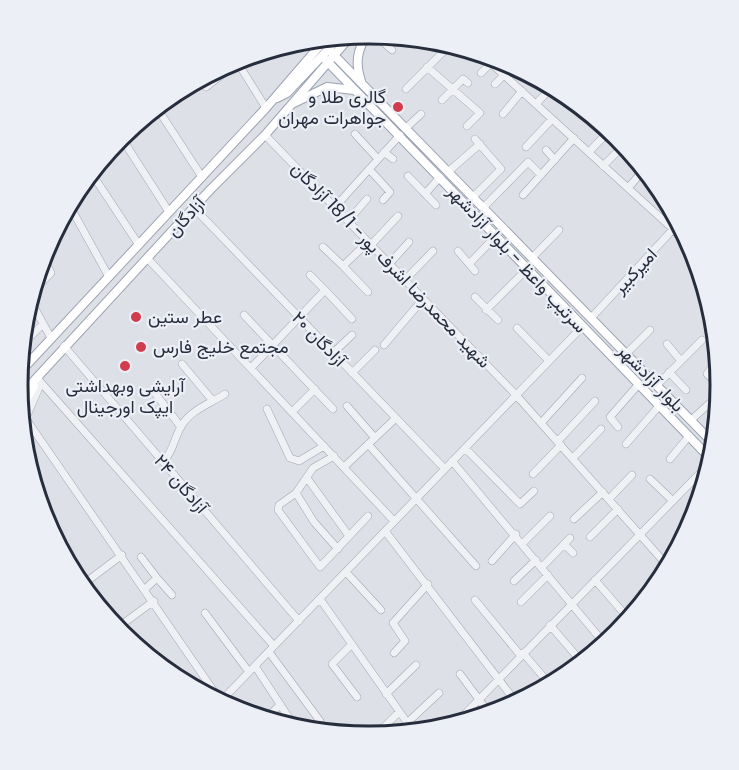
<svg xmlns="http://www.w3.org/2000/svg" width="739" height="770" font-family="Poppins,Vazirmatn,sans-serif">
  <rect width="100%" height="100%" fill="#dde0e7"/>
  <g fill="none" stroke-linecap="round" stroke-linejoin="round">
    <g stroke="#a2a7b1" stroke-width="8">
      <path id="minor" d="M375 35 392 50
        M483 56 674 230 695 254
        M236 60 266 108
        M427 67 480 113 467 126
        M481 73 491 63
        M495 84 513 66
        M206 87 237 63
        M406 89 446 49
        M442 100 463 79 468 83
        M536 104 549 90
        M159 111 202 177
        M503 114 522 91
        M406 128 421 114
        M355 134 378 159
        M265 135 516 395 665 563
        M121 137 169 212
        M526 147 552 119
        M546 150 555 160
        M384 152 393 159
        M589 152 609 131
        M603 166 624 145
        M369 169 390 192 383 200
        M449 171 480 144
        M408 176 436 205
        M94 177 139 245
        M628 188 642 172
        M425 194 440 177
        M523 195 574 138
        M474 196 501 169 475 139
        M335 207 400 135
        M484 207 528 162 541 175
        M194 208 445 469
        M72 210 109 277
        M348 221 367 199
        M371 245 398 216
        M323 247 343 266 368 242
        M458 251 475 271
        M533 257 559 230
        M148 259 394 521
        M389 264 409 242
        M469 264 496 236
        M343 266 368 292
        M405 280 433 251
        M38 286 51 273 48 267
        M325 290 352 319
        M475 297 498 320
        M34 307 51 338
        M486 310 527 269
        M244 315 333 409
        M592 317 677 225
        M517 328 549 361
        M27 340 43 324
        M667 344 681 361
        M384 345 423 299
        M64 346 299 621
        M333 353 352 335
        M627 353 650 330
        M716 361 707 374 721 387
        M182 364 213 401
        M251 368 325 290 310 275
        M669 372 686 390
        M352 373 375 350
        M37 378 274 646
        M657 385 702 340
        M154 392 181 427
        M347 406 375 438
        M267 409 290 458 299 461 324 446
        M292 412 315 389
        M26 419 220 700
        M25 420 41 383
        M691 420 719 395
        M542 422 582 378
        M618 427 610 417 638 385
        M558 441 595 401
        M368 444 476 566
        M626 444 659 406
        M465 448 520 504 534 491
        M334 456 313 468 296 493 279 505 278 510 320 567 368 516
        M573 458 601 429
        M670 459 689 436
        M452 461 604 643
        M163 462C174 451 174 437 182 425 191 410 211 403 225 394
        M344 467 396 418
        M533 474 561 445
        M307 478 349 536
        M650 479 673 501
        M296 493 314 522 338 549
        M609 499 632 475
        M574 519 603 492
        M385 531 516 702
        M590 537 618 509
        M523 543 550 516
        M564 544 573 553
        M141 557 157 578 145 589
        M492 561 516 534
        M542 567 570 538
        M346 572 381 610
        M157 578 172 595
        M595 580 628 618
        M514 581 536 560
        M86 582 122 555
        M320 599 411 728
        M475 600 521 656
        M521 602 548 575
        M205 613 249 672
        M550 625 579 659
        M117 628 154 601
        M352 644 332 664 357 697
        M269 652 320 721
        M394 653 405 641 393 623 428 584
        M523 653 547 681
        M255 666 291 721
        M460 674 489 713
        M386 694 416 665
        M221 701 581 328
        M268 716 280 705
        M460 719 704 469
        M407 723 439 693
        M376 735 399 712"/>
    </g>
    <g stroke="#9ca4b3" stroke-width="10">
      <path id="major" d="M328 49 710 440
        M322 56 707 455
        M361 81C355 63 357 49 368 34
        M277 98 287 93 337 40
        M294 103 327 87 354 90
        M21 371 266 108 322 43
        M20 396 209 191 265 135 350 37
        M22 407 34 386"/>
    </g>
    <use href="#minor" stroke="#eff1f5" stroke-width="7"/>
    <use href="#major" stroke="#fff" stroke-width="8"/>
  </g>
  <g fill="#d13d4d" stroke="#eceff5" stroke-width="2">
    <circle cx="398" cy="107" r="6"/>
    <circle cx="136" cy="317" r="6"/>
    <circle cx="141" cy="347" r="6"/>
    <circle cx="125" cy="366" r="6"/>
  </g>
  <g text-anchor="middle" stroke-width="4.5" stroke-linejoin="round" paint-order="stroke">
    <g font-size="18" fill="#262e3e" stroke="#eceff5" text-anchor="start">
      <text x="386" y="103" text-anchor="end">گالری طلا و<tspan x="386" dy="21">جواهرات مهران</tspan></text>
      <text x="148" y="323">عطر ستین</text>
      <text x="153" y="353">مجتمع خلیج فارس</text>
      <text x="125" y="392" text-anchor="middle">آرایشی وبهداشتی<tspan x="125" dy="21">ایپک اورجینال</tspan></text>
    </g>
    <g font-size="18" fill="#262e3e" stroke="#eceff5">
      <text transform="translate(186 217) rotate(-48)" y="6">آزادگان</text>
      <text transform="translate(517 259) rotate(47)" y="6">سرتیپ واعظ - بلوار آزادشهر</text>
      <text transform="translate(391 265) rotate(46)" y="6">شهید محمدرضا اشرف پور- 18/1 آزادگان</text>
      <text transform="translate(635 271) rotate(-47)" y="6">امیرکبیر</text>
      <text transform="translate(319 339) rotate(46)" y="6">۲۰ آزادگان</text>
      <text transform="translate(651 378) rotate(46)" y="6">بلوار آزادشهر</text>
      <text transform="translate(181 484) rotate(49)" y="6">۲۴ آزادگان</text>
    </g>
  </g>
  <path d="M0 0H739V770H0ZM28 385a341 341 0 1 1 682 0a341 341 0 1 1-682 0Z" fill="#eceff5" fill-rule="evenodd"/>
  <path fill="none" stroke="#262e3e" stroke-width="3" d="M28 385a341 341 0 1 1 682 0a341 341 0 1 1-682 0Z"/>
</svg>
